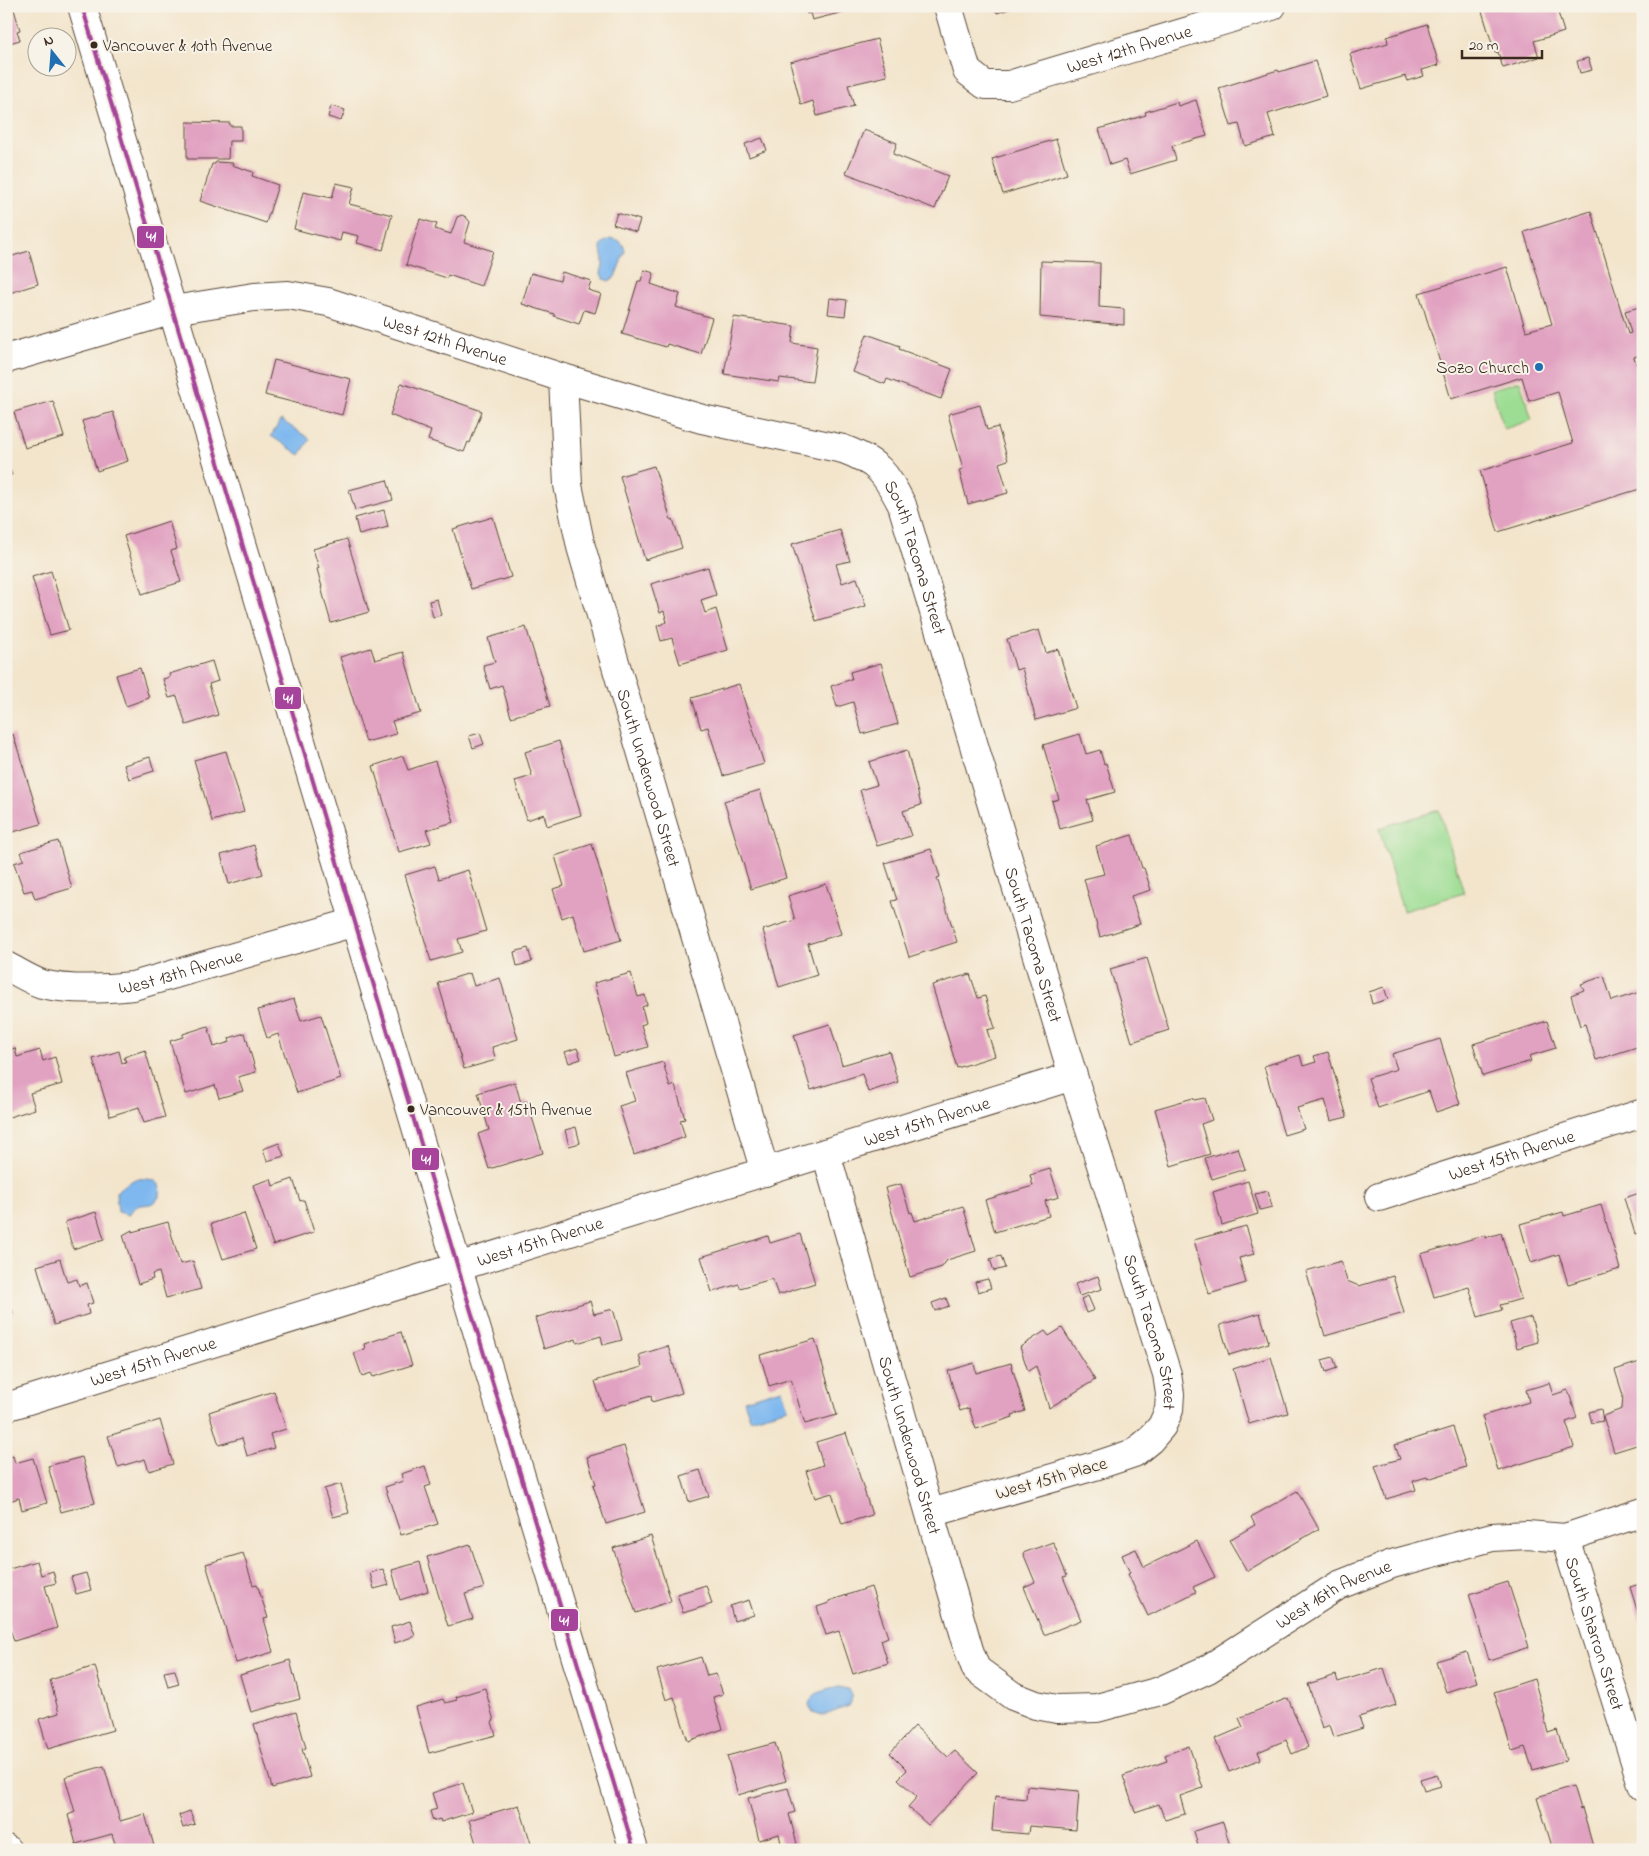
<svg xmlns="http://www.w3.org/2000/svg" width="1649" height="1856" font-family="'Indie Flower',sans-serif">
  <rect width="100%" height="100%" fill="#f7f3e8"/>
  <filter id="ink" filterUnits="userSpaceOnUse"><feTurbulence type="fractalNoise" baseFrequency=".02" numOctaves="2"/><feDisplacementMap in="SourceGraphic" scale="10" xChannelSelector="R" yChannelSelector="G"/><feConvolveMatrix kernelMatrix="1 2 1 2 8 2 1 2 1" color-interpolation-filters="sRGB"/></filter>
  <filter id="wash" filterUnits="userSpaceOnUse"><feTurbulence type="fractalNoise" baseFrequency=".0096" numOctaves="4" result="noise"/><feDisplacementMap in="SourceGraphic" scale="20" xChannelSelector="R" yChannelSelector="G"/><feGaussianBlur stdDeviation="1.12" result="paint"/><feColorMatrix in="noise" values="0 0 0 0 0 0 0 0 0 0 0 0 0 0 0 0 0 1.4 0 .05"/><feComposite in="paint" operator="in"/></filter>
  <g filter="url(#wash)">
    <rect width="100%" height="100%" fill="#f3e5cc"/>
    <path fill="#9cdd93" stroke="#6c8458" d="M1520 381 1532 420 1504 429 1492 389Z
      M1439 810 1464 893 1403 911 1379 828Z"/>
    <path fill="#7eb8ef" stroke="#5c7186" d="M611 239C619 239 624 243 625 251L615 277 609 281 604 279 601 274C601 270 604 266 603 262 603 251 595 244 611 239Z
      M281 420 310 439 300 455 271 436Z
      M135 1179C141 1179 147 1178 152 1180 164 1183 162 1196 154 1203 142 1207 137 1201 129 1215L118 1212 116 1193 120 1188Z
      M782 1389 788 1408 750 1419 744 1400Z
      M839 1687 848 1689C852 1695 853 1700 849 1706L822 1716 813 1713 809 1705C811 1691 828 1690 839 1687Z"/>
    <g id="blocks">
      <path fill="#e1a1c1" d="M6 6H13L20 30 17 31 20 40 6 44Z
        M805 6H863V7L812 20 810 13 807 14Z
        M996 6H1016V7L997 13Z
        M1488 6H1505L1506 8 1513 6H1556L1564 32 1534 41 1539 57 1503 68 1498 52 1495 53 1481 8Z
        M1427 24 1439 65 1422 70 1424 76 1407 81 1405 76 1361 89 1350 54 1388 43 1387 37Z
        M877 39 887 76 848 85 854 106 817 116 813 101 801 105 790 62Z
        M1588 58 1592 70 1580 73 1577 61Z
        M1315 61 1326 96 1268 114 1275 137 1245 146 1239 124 1231 126 1219 88 1278 70 1279 72Z
        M1196 100 1207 136 1172 146 1176 160 1130 174 1125 160 1110 165 1099 129 1146 115 1145 112 1177 102 1178 106Z
        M331 106 345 110 341 121 328 117Z
        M187 122 230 123V126H241V141H229L228 159H187Z
        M864 130 897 143 893 154 948 176 935 209 846 173Z
        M762 138 767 150 749 157 745 144Z
        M1056 139 1067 174 1003 194 992 159Z
        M216 162 233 163 232 165 253 172 252 176 278 185 266 223 200 201 212 164H215Z
        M336 183 354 187 349 204 392 215 383 250 357 243 359 236 342 232 340 241 294 229 303 192 332 198Z
        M1591 211 1628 334 1631 333 1625 311 1643 306V354L1634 357 1643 385V488L1498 532 1480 471 1573 443 1558 392 1529 401 1522 377 1451 399 1419 293 1507 267 1526 331 1552 324 1524 232Z
        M617 213 640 220 636 232 613 224Z
        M462 215 466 217 470 222 464 242 493 251 481 286 448 275 447 278 406 265 420 219 437 224 435 229 451 234 457 217Z
        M29 251 38 284 6 294V258Z
        M1041 261 1100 263 1099 307 1124 309V325L1040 317Z
        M644 270 654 273 651 284 680 294 676 307 712 318 701 354 667 344 666 347 622 334 638 281H641Z
        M562 272 591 281 588 290 601 294 595 313 584 310 579 324 554 316V314L522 304 531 273 560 281Z
        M830 298 847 300 845 316 828 314Z
        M734 317 794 326 792 343 817 347 812 382 780 378 779 382 724 374Z
        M867 334 900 346 899 349 952 369 941 399 887 379 885 384 853 372Z
        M274 360 351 379 342 415 265 395Z
        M401 383 482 411 470 443 468 442 464 452 428 440 431 431 390 415Z
        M53 401 64 437 25 448 14 412Z
        M980 405 987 430 998 427 1008 460 999 463 1008 493 968 504 959 470 963 469 948 414Z
        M113 412 128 461 97 471 82 421Z
        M6 459 12 475 6 476Z
        M654 466 671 520 673 519 682 548 645 560 620 476Z
        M387 480 393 500 355 510 349 490Z
        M384 510 388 527 359 535 355 518Z
        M493 517 511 577 471 589 453 529Z
        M169 521 177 549 171 551 181 582 142 594 124 536Z
        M840 530 850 561 836 564 842 583 857 578 866 606 816 621 792 544Z
        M347 539 369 612 331 623 321 587H322L317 569 319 568 313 549Z
        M708 567 716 595 701 600 705 613 716 609 728 650 680 664 672 638 661 641 657 626 667 622 664 611 660 613 651 584Z
        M51 571 69 630 50 635 32 577Z
        M437 599 441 615 433 617 429 601Z
        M526 627 550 706 511 717 502 685 490 689 483 665 495 662 488 638Z
        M1039 630 1046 653 1058 649 1076 708 1036 720 1022 668 1016 670 1007 639Z
        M371 648 375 660 403 652 421 713 392 721 396 734 366 742 340 657Z
        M212 661 218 681 209 684 218 715 186 725 177 696 169 698 163 679 170 677 169 674Z
        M881 663 898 724 862 734 853 702 837 707 831 686 852 679 850 672Z
        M140 668 149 698 126 706 116 675Z
        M739 684 764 764 723 776 708 727 701 729 692 698Z
        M480 733 484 744 473 748 469 736Z
        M13 734 41 824 6 834V736Z
        M1080 734 1086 754 1100 750 1104 764 1106 763 1115 792 1087 800 1093 820 1060 829 1052 801 1059 799 1043 745Z
        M559 741 581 815 547 826 544 814 527 820 515 781 532 776 525 752Z
        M907 750 921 805 903 811 911 836 877 846 860 790 877 785 869 762Z
        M226 751 244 812 212 821 194 760Z
        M403 756 408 770 435 761 454 822 426 830 431 843 399 852 373 766Z
        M150 757 154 771 129 779 124 765Z
        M760 790 786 878 751 889 724 801Z
        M1132 835 1142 868H1144L1151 890 1131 896 1140 924 1100 937 1084 879 1104 874 1096 846Z
        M58 841 72 888 35 899 32 890 24 892 14 863 24 860 21 852Z
        M592 844 621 940 584 951 573 914 562 918 553 889 564 886 555 856Z
        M254 845 263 874 229 884 221 855Z
        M931 849 940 877 937 878 957 942 909 957 892 901 897 900 885 863Z
        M435 866 439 879 468 870 486 931 458 939 462 952 431 961 405 875Z
        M826 884 841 934 808 944 817 975 779 987 763 930 795 920 788 896Z
        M528 948 532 962 517 966 514 952Z
        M1147 958 1169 1030 1132 1042 1110 969Z
        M470 973 474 986 500 978 518 1039 492 1047 496 1060 464 1069 438 983Z
        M631 973 638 997 645 995 647 1005 642 1007 646 1023 641 1025 648 1047 614 1057 594 983Z
        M970 974 978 998 985 996 995 1028 987 1030 995 1056 957 1068 932 985Z
        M1604 976 1612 1001 1643 991V1040L1638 1041 1640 1046 1596 1060 1585 1024 1580 1026 1571 995 1584 990 1581 984Z
        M1384 987 1388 999 1372 1004 1369 992Z
        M294 999 301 1021 321 1015 341 1079 297 1093 278 1034 267 1038 258 1010Z
        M1547 1021 1556 1048 1529 1056 1531 1061 1483 1076 1473 1044Z
        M830 1024 842 1065 889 1051 898 1082 868 1092 862 1074 811 1090 794 1035Z
        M208 1026 214 1047 230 1042 229 1038 245 1033 256 1072 238 1077 243 1091 219 1098 215 1085 186 1094 170 1041 183 1037V1034Z
        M1440 1039 1460 1104 1436 1112 1429 1091 1378 1108 1368 1078 1397 1069 1392 1054Z
        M15 1048 17 1057 40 1050 43 1061 55 1057 62 1084 30 1093 35 1109 6 1118V1051Z
        M577 1048 581 1059 569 1063 565 1052Z
        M145 1050 165 1117 144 1123 139 1107 110 1116 93 1059 119 1051 122 1063 126 1062 124 1057Z
        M1328 1052 1347 1117 1331 1121 1325 1100 1297 1108 1304 1129 1284 1135 1264 1066 1300 1055 1303 1066 1316 1062 1314 1056Z
        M663 1062 670 1087 675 1085 685 1119 680 1120 685 1137 634 1155 619 1106 635 1101 626 1073Z
        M515 1082 521 1103 527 1101 543 1153 489 1169 478 1134 489 1130 478 1093Z
        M1193 1098 1194 1100 1205 1098 1212 1120 1201 1124 1210 1154 1171 1166 1155 1109Z
        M576 1127 580 1143 569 1146 565 1130Z
        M279 1143 284 1156 267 1161 263 1149Z
        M1238 1148 1245 1169 1212 1179 1205 1158Z
        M1050 1169 1059 1197 1045 1201 1049 1216 995 1232 985 1200 1033 1186 1030 1175Z
        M271 1179 273 1186 293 1179 300 1201 304 1200 314 1232 273 1245 253 1185Z
        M1248 1181 1258 1214 1222 1225 1213 1192Z
        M901 1184 910 1213 912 1212 915 1221 963 1206 976 1251 947 1260 942 1267 910 1277 885 1188Z
        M1268 1191 1272 1207 1260 1210 1255 1194Z
        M1643 1192V1231L1635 1234 1624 1198Z
        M1601 1205 1620 1269 1568 1284 1559 1254 1531 1263 1520 1224 1563 1212 1564 1216Z
        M96 1212 104 1239 73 1249 65 1222Z
        M244 1213 256 1249 223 1259 211 1224Z
        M168 1222 180 1264 193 1261 201 1289 166 1298 159 1272 152 1274 153 1279 138 1284 123 1235 132 1230V1232Z
        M1246 1226 1255 1254 1239 1258 1246 1283 1209 1294 1194 1240Z
        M1501 1233 1521 1299 1500 1305 1502 1310 1478 1317 1469 1287 1434 1297 1421 1254 1485 1235V1238Z
        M800 1234 815 1283 778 1295 772 1279 740 1288 739 1284 712 1292 701 1257 768 1236 770 1243Z
        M1001 1256 1005 1268 994 1271 990 1259Z
        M60 1259 67 1282 77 1279 79 1286 87 1283 93 1303 87 1305 89 1314 54 1325 37 1266Z
        M1341 1261 1347 1281 1359 1286 1393 1276 1404 1313 1325 1336 1306 1271Z
        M1098 1276 1102 1289 1079 1296 1075 1284Z
        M988 1279 991 1288 978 1292 975 1282Z
        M6 1293 13 1313 6 1315Z
        M1088 1296 1094 1310 1086 1313 1081 1299Z
        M946 1298 949 1306 935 1311 932 1303Z
        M590 1301 594 1314 613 1309 622 1340 603 1345 601 1336 577 1343 576 1339 544 1349 535 1318Z
        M1260 1313 1269 1343 1229 1355 1220 1325Z
        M1531 1317 1538 1342 1517 1348 1510 1323Z
        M1062 1328 1095 1380 1049 1408 1036 1366 1028 1371 1020 1347 1045 1331 1049 1336Z
        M401 1332 412 1365 373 1377 371 1373 362 1376 354 1353 365 1349 364 1344Z
        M815 1339 837 1415 805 1424 791 1379 769 1386 760 1355Z
        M668 1346 682 1393 652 1402 651 1396 604 1410 595 1381 642 1367 639 1355Z
        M1271 1357 1288 1413 1249 1424 1233 1369Z
        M1333 1357 1337 1368 1326 1372 1322 1360Z
        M1643 1361V1443L1614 1452 1603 1416 1622 1409 1623 1395 1615 1370Z
        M974 1363 976 1373 1011 1363 1025 1411 1012 1415 1013 1417 976 1429 969 1408 960 1411 948 1371Z
        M1549 1383 1553 1395 1568 1390 1577 1418 1566 1422 1574 1447 1498 1471 1482 1416 1529 1402 1526 1390Z
        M274 1391 286 1429 270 1434 274 1448 247 1456 242 1438 219 1445 209 1412Z
        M1601 1409 1603 1421 1592 1423 1589 1412Z
        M160 1420 173 1464 149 1471 145 1459 118 1467 108 1436Z
        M1453 1427 1466 1467 1428 1479 1427 1477 1413 1481 1416 1490 1386 1499 1375 1466 1400 1459 1395 1445Z
        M846 1433 872 1515 842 1524 832 1493 815 1498 806 1471 823 1465 816 1442Z
        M624 1446 645 1512 606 1524 593 1485 596 1484 587 1457Z
        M13 1456 15 1463 33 1458 47 1503 22 1510 19 1498 6 1502V1458Z
        M82 1457 95 1503 61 1512 48 1466Z
        M425 1466 431 1485 425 1487 438 1524 401 1535 385 1487 403 1481 401 1474Z
        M700 1470 709 1496 689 1502 681 1476Z
        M341 1484 349 1513 333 1517 324 1489Z
        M1297 1491 1319 1529 1247 1571 1229 1540 1255 1525 1251 1517Z
        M651 1536 671 1601 636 1613 613 1548Z
        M1197 1541 1215 1577 1193 1587 1196 1592 1148 1616 1128 1574 1130 1573 1122 1555 1136 1549 1144 1567Z
        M1053 1542 1067 1576 1063 1577 1081 1620 1044 1635 1024 1587 1035 1582 1023 1553Z
        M470 1544 484 1588 465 1594 473 1619 448 1626 427 1557Z
        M243 1553 253 1585 257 1584 268 1618 264 1619 273 1652 236 1663 206 1564Z
        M37 1561 41 1575 53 1571 56 1583 45 1586 57 1628 14 1641 6 1616V1570Z
        M420 1562 428 1591 400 1600 392 1570Z
        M383 1569 389 1585 374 1589 370 1573Z
        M86 1573 91 1590 76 1594 71 1577Z
        M1508 1582 1529 1647 1489 1660 1469 1594Z
        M1643 1583V1625L1642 1626 1630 1587Z
        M706 1585 712 1604 683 1613 677 1594Z
        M871 1587 888 1637 881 1640 888 1663 853 1674 839 1631 826 1635 817 1607 829 1603V1601Z
        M749 1600 754 1615 734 1621 730 1606Z
        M410 1621 415 1636 395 1643 391 1627Z
        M1467 1652 1477 1682 1446 1692 1436 1661Z
        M701 1657 707 1676 716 1674 723 1694 713 1697 723 1729 688 1741 674 1697 666 1700 657 1670Z
        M290 1660 300 1699 251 1712 240 1675Z
        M95 1666 113 1730 48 1749 39 1719 59 1713 50 1680Z
        M1384 1668 1396 1705 1359 1717 1363 1728 1334 1737 1330 1725 1322 1728 1308 1684 1336 1675 1338 1682Z
        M175 1670 179 1684 168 1687 164 1672Z
        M1534 1679 1545 1717H1544L1548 1733 1557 1730 1566 1760 1533 1770 1525 1747 1512 1751 1494 1692Z
        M485 1688 494 1721 492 1722 496 1735 429 1753 416 1707 443 1699 445 1703 457 1700 456 1697Z
        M1288 1698 1308 1747 1292 1754 1286 1740 1258 1752 1261 1759 1229 1772 1215 1739 1243 1727 1239 1718Z
        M296 1712 306 1748 302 1749 310 1777 272 1788 254 1724Z
        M915 1726 948 1757 955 1751 978 1773 928 1825 908 1807 917 1797 898 1779 907 1770 890 1753Z
        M775 1743 786 1781 738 1795 727 1756Z
        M1189 1746 1203 1788 1180 1796 1185 1814 1165 1820 1159 1804 1135 1812 1123 1776 1167 1761 1165 1755Z
        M104 1766 120 1821 145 1814 154 1846 142 1850H117L112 1834 76 1844 68 1815 75 1812 65 1777Z
        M1437 1774 1441 1786 1424 1791 1420 1779Z
        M463 1783 472 1812 441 1822 440 1819 433 1821 430 1811 437 1809 432 1793Z
        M1027 1786 1079 1791 1076 1830 1029 1826 1028 1834 992 1831 995 1796 1026 1799Z
        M1573 1786 1580 1809 1582 1808 1594 1850H1553L1537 1797Z
        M788 1788 795 1812 789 1814 797 1844 782 1848 779 1834 759 1840 748 1798Z
        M519 1805 533 1850H478L469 1820Z
        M190 1811 195 1824 183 1828 179 1815Z
        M1223 1822 1231 1850H1199L1194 1831Z"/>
    </g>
  </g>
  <g filter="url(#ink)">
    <use href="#blocks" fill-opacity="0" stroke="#574638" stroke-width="1"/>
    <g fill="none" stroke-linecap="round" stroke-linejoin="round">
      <g stroke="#574638" stroke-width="30">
        <g id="minor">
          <path d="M82 6 458 1268 634 1850"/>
          <path id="s1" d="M948 6 967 71 985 85H1009L1272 6"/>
          <path id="s2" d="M6 359 173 310 254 297 288 295 328 302 563 378 702 419 843 449C878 462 885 472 902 505L1073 1076 1167 1374 1170 1394 1169 1410 1162 1426 1150 1440 1134 1453 1098 1465 931 1513"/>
          <path id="s3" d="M563 378 568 485 581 547 765 1172"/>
          <path id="s4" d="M6 966C18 972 30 980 42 984 71 991 104 989 133 986L355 922"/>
          <path id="s5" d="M826 1153 969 1650 976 1669 1013 1696 1036 1705 1057 1709 1097 1708 1160 1691 1208 1669 1339 1585 1392 1564 1492 1537 1527 1535 1565 1538 1643 1512"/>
          <path id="s6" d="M1379 1197 1643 1113"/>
          <path id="s7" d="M6 1407 1073 1076"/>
          <path id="s8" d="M1565 1538 1643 1787"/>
          <path d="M6 1849 7 1850"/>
        </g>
      </g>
      <use href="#minor" stroke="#fff" stroke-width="28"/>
      <g stroke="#f7f3e8" stroke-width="8">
        <path id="bus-1" d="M82 6 458 1268 634 1850"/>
      </g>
      <use href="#bus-1" stroke="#a5449a" stroke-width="4"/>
    </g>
  </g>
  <g fill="#3b2a1e" stroke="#f7f3e8" stroke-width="2">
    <circle cx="94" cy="45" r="4.5"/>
    <circle cx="411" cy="1109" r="4.5"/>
  </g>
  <circle fill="#1f6fb2" stroke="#f7f3e8" stroke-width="2" cx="1539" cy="367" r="5"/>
  <g text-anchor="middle" stroke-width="4" stroke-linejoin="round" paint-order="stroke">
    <g font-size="17" fill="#3b2a1e" stroke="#f7f3e8" text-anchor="start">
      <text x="103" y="51">Vancouver &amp; 10th Avenue</text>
      <text x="420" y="1115">Vancouver &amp; 15th Avenue</text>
    </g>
    <g font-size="18" fill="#3b2a1e" stroke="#f7f3e8">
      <text dy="6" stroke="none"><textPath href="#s1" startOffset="240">West 12th Avenue</textPath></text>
      <text dy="6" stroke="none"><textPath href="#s2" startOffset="454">West 12th Avenue</textPath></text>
      <text dy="6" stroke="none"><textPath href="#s2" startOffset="1005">South Tacoma Street</textPath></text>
      <text dy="6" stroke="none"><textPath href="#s3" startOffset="411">South Underwood Street</textPath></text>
      <text dy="6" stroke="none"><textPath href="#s2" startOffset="1410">South Tacoma Street</textPath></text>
      <text dy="6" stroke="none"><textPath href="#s4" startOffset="181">West 13th Avenue</textPath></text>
      <text dy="6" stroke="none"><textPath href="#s7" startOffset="964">West 15th Avenue</textPath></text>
      <text dy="6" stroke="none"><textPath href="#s6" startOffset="139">West 15th Avenue</textPath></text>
      <text dy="6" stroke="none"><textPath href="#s7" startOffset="559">West 15th Avenue</textPath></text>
      <text dy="6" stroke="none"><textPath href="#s2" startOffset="1815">South Tacoma Street</textPath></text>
      <text dy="6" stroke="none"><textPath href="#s7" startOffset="154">West 15th Avenue</textPath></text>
      <text dy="6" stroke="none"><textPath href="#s5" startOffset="304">South Underwood Street</textPath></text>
      <text transform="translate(1051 1478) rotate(-16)" y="6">West 15th Place</text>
      <text dy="6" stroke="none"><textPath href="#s5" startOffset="934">West 16th Avenue</textPath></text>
      <text dy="6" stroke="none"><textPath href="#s8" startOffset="100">South Sharron Street</textPath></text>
    </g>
    <g font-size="18" fill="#3b2a1e" stroke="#f7f3e8" text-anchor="end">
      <text x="1529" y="373">Sozo Church</text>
    </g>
  </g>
  <g stroke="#f7f3e8" stroke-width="2">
    <rect x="136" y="225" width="29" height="24" rx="5" fill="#a5449a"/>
    <rect x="274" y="686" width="28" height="24" rx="5" fill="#a5449a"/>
    <rect x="411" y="1147" width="29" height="24" rx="5" fill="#a5449a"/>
    <rect x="550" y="1608" width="29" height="24" rx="5" fill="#a5449a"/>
  </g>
  <g font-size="14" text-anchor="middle" font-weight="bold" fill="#fff">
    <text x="151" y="241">41</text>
    <text x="288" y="703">41</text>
    <text x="426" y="1164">41</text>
    <text x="564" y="1625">41</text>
  </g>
  <rect width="1649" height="1856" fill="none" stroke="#f7f3e8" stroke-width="25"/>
  <g transform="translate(52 52) rotate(343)"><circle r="24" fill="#f7f3e8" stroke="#aca397"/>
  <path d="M0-4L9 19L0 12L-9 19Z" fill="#1f6fb2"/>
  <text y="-8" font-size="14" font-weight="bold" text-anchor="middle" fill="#3b2a1e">N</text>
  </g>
  <path d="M1462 50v8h80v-8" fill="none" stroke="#3b2a1e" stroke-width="2.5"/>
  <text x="1469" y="50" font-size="15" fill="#3b2a1e" stroke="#f7f3e8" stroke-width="4" paint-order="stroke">20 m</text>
</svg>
